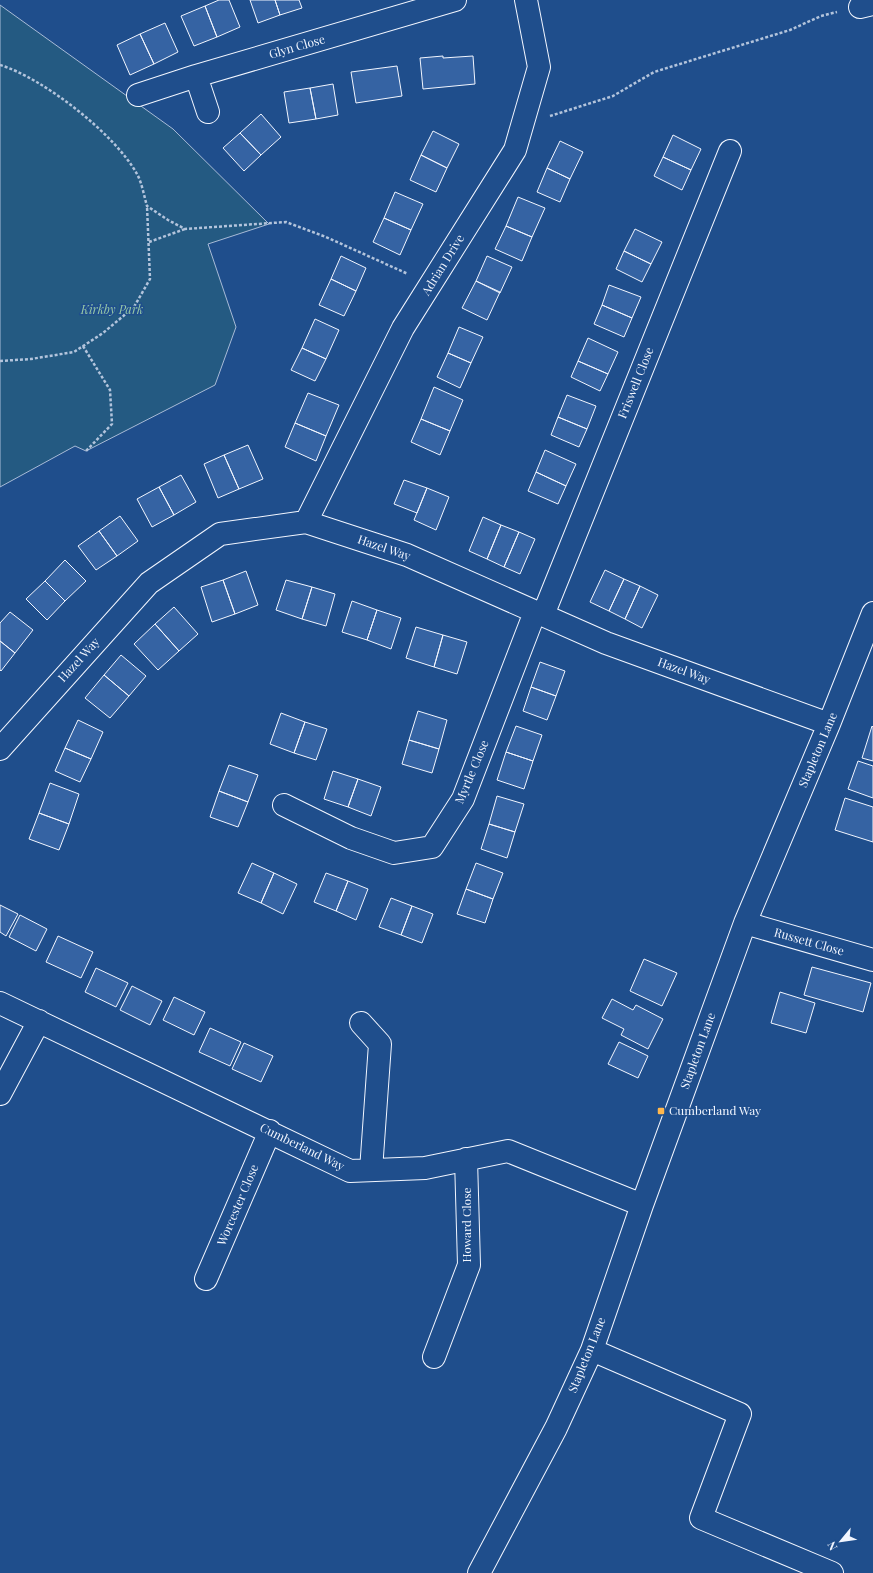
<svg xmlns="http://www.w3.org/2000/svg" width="873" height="1573" font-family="'Playfair Display',serif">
  <rect width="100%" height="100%" fill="#1f4e8c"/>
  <path fill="#245a82" stroke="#a8bbd7" d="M0 5 173 129 269 224 208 244 236 327 215 385 86 451 75 446 0 487Z"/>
  <path fill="#3563a3" stroke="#f2f6ff" d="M219 0H229L240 27 217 37 205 6Z
    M250 0H275L280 15 258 23Z
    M275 0H299L302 8 280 15Z
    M205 6 217 37 194 46 181 16Z
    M165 23 178 52 154 64 140 34Z
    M140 34 154 64 130 75 117 45Z
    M443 56V58L473 56 475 84 423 89 420 58Z
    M397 66 402 96 356 103 351 72Z
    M333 84 338 115 316 119 310 88Z
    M310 88 316 119 289 123 284 92Z
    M261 114 281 137 261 155 240 133Z
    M433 131 459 144 447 168 421 155Z
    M240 133 261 155 244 171 223 148Z
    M673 135 701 149 691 170 663 157Z
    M560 141 583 152 570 179 547 168Z
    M421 155 447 168 436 192 410 180Z
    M663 157 691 170 682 190 654 176Z
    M547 168 570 179 560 202 537 192Z
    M395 192 423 204 411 230 384 218Z
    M518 197 545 208 532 237 506 226Z
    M384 218 411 230 400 255 373 242Z
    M506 226 532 237 522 261 495 249Z
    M635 229 662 242 651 264 624 251Z
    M624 251 651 264 642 282 616 269Z
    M341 256 366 268 356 291 331 279Z
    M487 256 512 267 500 293 476 281Z
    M331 279 356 291 344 316 319 305Z
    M476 281 500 292 487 320 462 308Z
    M609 285 641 297 632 318 602 305Z
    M602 305 632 318 624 337 594 324Z
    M315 319 339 330 326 359 302 348Z
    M459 327 483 337 471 363 448 353Z
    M588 338 618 352 608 374 578 361Z
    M302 348 326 359 315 381 291 370Z
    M448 353 471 363 460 388 437 377Z
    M578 361 608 374 600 391 571 377Z
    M434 387 463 400 450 431 421 419Z
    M308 393 339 405 326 436 295 423Z
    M567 395 596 406 587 429 558 417Z
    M558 417 587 429 579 447 551 435Z
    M421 419 450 431 440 455 411 442Z
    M295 423 326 436 316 461 285 447Z
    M248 445 263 479 239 489 224 455Z
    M545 450 576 464 566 486 536 472Z
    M224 455 239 489 218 498 204 464Z
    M536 472 566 486 558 504 528 491Z
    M181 475 196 502 174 515 159 487Z
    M404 480 427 488 417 513 394 504Z
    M159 487 174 515 152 527 137 499Z
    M427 488 449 497 436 530 414 520Z
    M120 516 138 541 117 556 99 531Z
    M483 517 501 525 487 559 469 551Z
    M501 525 519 532 504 567 487 559Z
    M99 531 117 556 96 570 78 546Z
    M519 532 535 539 520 574 504 567Z
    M65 560 86 581 65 601 45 581Z
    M605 570 624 579 609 611 590 602Z
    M246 571 258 605 235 614 223 580Z
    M624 579 640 586 625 619 609 611Z
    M223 580 235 614 212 622 201 587Z
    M286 580 312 587 302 619 276 610Z
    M45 581 65 601 47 620 26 599Z
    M640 586 658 595 642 628 625 619Z
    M312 587 335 594 326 626 302 619Z
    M352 601 377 610 367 640 342 632Z
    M174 607 198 634 179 651 155 624Z
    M377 610 401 618 391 649 367 640Z
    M10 612 33 630 15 653 0 641V623Z
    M155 624 179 651 158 670 134 644Z
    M416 627 443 635 434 667 406 658Z
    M443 635 467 642 457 674 434 667Z
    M0 641 15 653 1 671 0 670Z
    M121 655 146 676 129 696 104 675Z
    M540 662 565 671 556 696 531 687Z
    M104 675 129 696 110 718 85 698Z
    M531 687 556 696 547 720 523 711Z
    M418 711 447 720 439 749 409 740Z
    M281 713 305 722 294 753 270 744Z
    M78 720 103 732 91 759 65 748Z
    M305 722 327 729 316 760 294 753Z
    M516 726 542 735 533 761 506 752Z
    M872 726 873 727V761L862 758Z
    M409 740 439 749 432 773 402 764Z
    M65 748 91 759 80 782 55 771Z
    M506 752 533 761 524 789 497 780Z
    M858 761 873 766V798L848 789Z
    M229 765 258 775 248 802 219 791Z
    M333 771 358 779 348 807 324 799Z
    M358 779 381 787 371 816 348 807Z
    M50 783 79 794 69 824 39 813Z
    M219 791 248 802 238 827 210 817Z
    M497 796 524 804 515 832 489 824Z
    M845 798 873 807V842L835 830Z
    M39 813 69 824 59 850 29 839Z
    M489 824 515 832 507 858 481 849Z
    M252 863 274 873 261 903 238 893Z
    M476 863 503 873 493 899 466 889Z
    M274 873 297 884 283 914 261 903Z
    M326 873 348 881 336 911 314 902Z
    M348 881 368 889 356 920 336 911Z
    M466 889 493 899 485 923 457 914Z
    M391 898 412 906 401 935 379 927Z
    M0 905 18 914 6 936 0 932Z
    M412 906 433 914 422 943 401 935Z
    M20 915 47 929 36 951 9 937Z
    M58 936 93 952 81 978 46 962Z
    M644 959 677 973 662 1006 630 991Z
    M812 967 871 983 863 1012 804 995Z
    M96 968 128 983 116 1007 85 992Z
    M132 986 162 1001 150 1025 120 1010Z
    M780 992 815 1003 806 1033 771 1023Z
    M174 997 205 1012 194 1035 163 1020Z
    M612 999 633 1010 636 1005 663 1019 648 1049 621 1035 624 1029 602 1018Z
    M210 1028 241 1042 230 1066 199 1052Z
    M619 1042 648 1056 638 1078 608 1064Z
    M244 1043 273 1056 261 1082 232 1069Z"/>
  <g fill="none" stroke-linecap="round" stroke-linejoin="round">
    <g stroke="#f2f6ff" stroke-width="24">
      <path id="minor" d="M860 7 873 4
        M196 76 208 112
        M138 95 196 76 455 0
        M306 522 403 328 515 150 539 67 526 0
        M543 615 730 151
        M0 749 149 583 220 534 306 522 407 555 606 643 829 724
        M284 805 351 838 394 853 432 847 463 799 535 612
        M745 923 873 960
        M0 1003 350 1171 425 1168 508 1151 642 1205
        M361 1023 380 1044 371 1170
        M0 1094 39 1021
        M206 1279 270 1131
        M592 1350 740 1414 701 1518 832 1573
        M434 1357 469 1265 466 1159
        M479 1573 556 1428 592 1350 642 1205 745 923 829 724 873 613"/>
    </g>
    <path stroke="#b3c4dc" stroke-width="2.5" stroke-dasharray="3 2" stroke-linecap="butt" d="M0 65C43 78 115 134 137 174 142 183 144 196 147 206L168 220 185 229 286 222 326 237 408 274
      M550 116 613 96 654 72 790 30 821 16 837 12
      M149 242 185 229
      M83 346 110 390 112 424 86 451
      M0 361 31 359 74 352 103 333 134 307 150 279 147 206"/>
    <use href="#minor" stroke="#1f4e8c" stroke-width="22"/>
  </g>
  <rect fill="#ffb74d" stroke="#1f4e8c" stroke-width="1.5" x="657" y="1107" width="8" height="8" rx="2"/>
  <g text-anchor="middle" stroke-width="3" stroke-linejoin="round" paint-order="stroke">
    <g font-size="12" fill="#f2f6ff" stroke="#1f4e8c">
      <text transform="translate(297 47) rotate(-16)" y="4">Glyn Close</text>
      <text transform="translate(443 265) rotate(-58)" y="4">Adrian Drive</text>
      <text transform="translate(636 383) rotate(-68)" y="4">Friswell Close</text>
      <text transform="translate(384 548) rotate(19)" y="4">Hazel Way</text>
      <text transform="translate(79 660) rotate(-48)" y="4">Hazel Way</text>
      <text transform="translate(684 671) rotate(20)" y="4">Hazel Way</text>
      <text transform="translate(818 750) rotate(-67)" y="4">Stapleton Lane</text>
      <text transform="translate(472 772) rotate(-67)" y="4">Myrtle Close</text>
      <text transform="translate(809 942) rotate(16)" y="4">Russett Close</text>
      <text transform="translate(698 1051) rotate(-70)" y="4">Stapleton Lane</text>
      <text transform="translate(302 1147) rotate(26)" y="4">Cumberland Way</text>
      <text transform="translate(238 1205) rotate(-67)" y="4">Worcester Close</text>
      <text transform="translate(467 1225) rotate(-90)" y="4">Howard Close</text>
      <text transform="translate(587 1355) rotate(-68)" y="4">Stapleton Lane</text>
    </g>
    <g font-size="12" font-style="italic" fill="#97c8a6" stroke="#1f4e8c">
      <text x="112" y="314">Kirkby Park</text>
    </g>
    <g font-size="12" fill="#f2f6ff" stroke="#1f4e8c" text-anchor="start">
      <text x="669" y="1115">Cumberland Way</text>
    </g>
  </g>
  <g transform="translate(841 1541) rotate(241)" stroke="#1f4e8c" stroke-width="3" paint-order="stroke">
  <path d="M0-3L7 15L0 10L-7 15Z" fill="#f2f6ff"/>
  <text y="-6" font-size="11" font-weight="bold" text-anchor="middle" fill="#f2f6ff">N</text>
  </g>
</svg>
